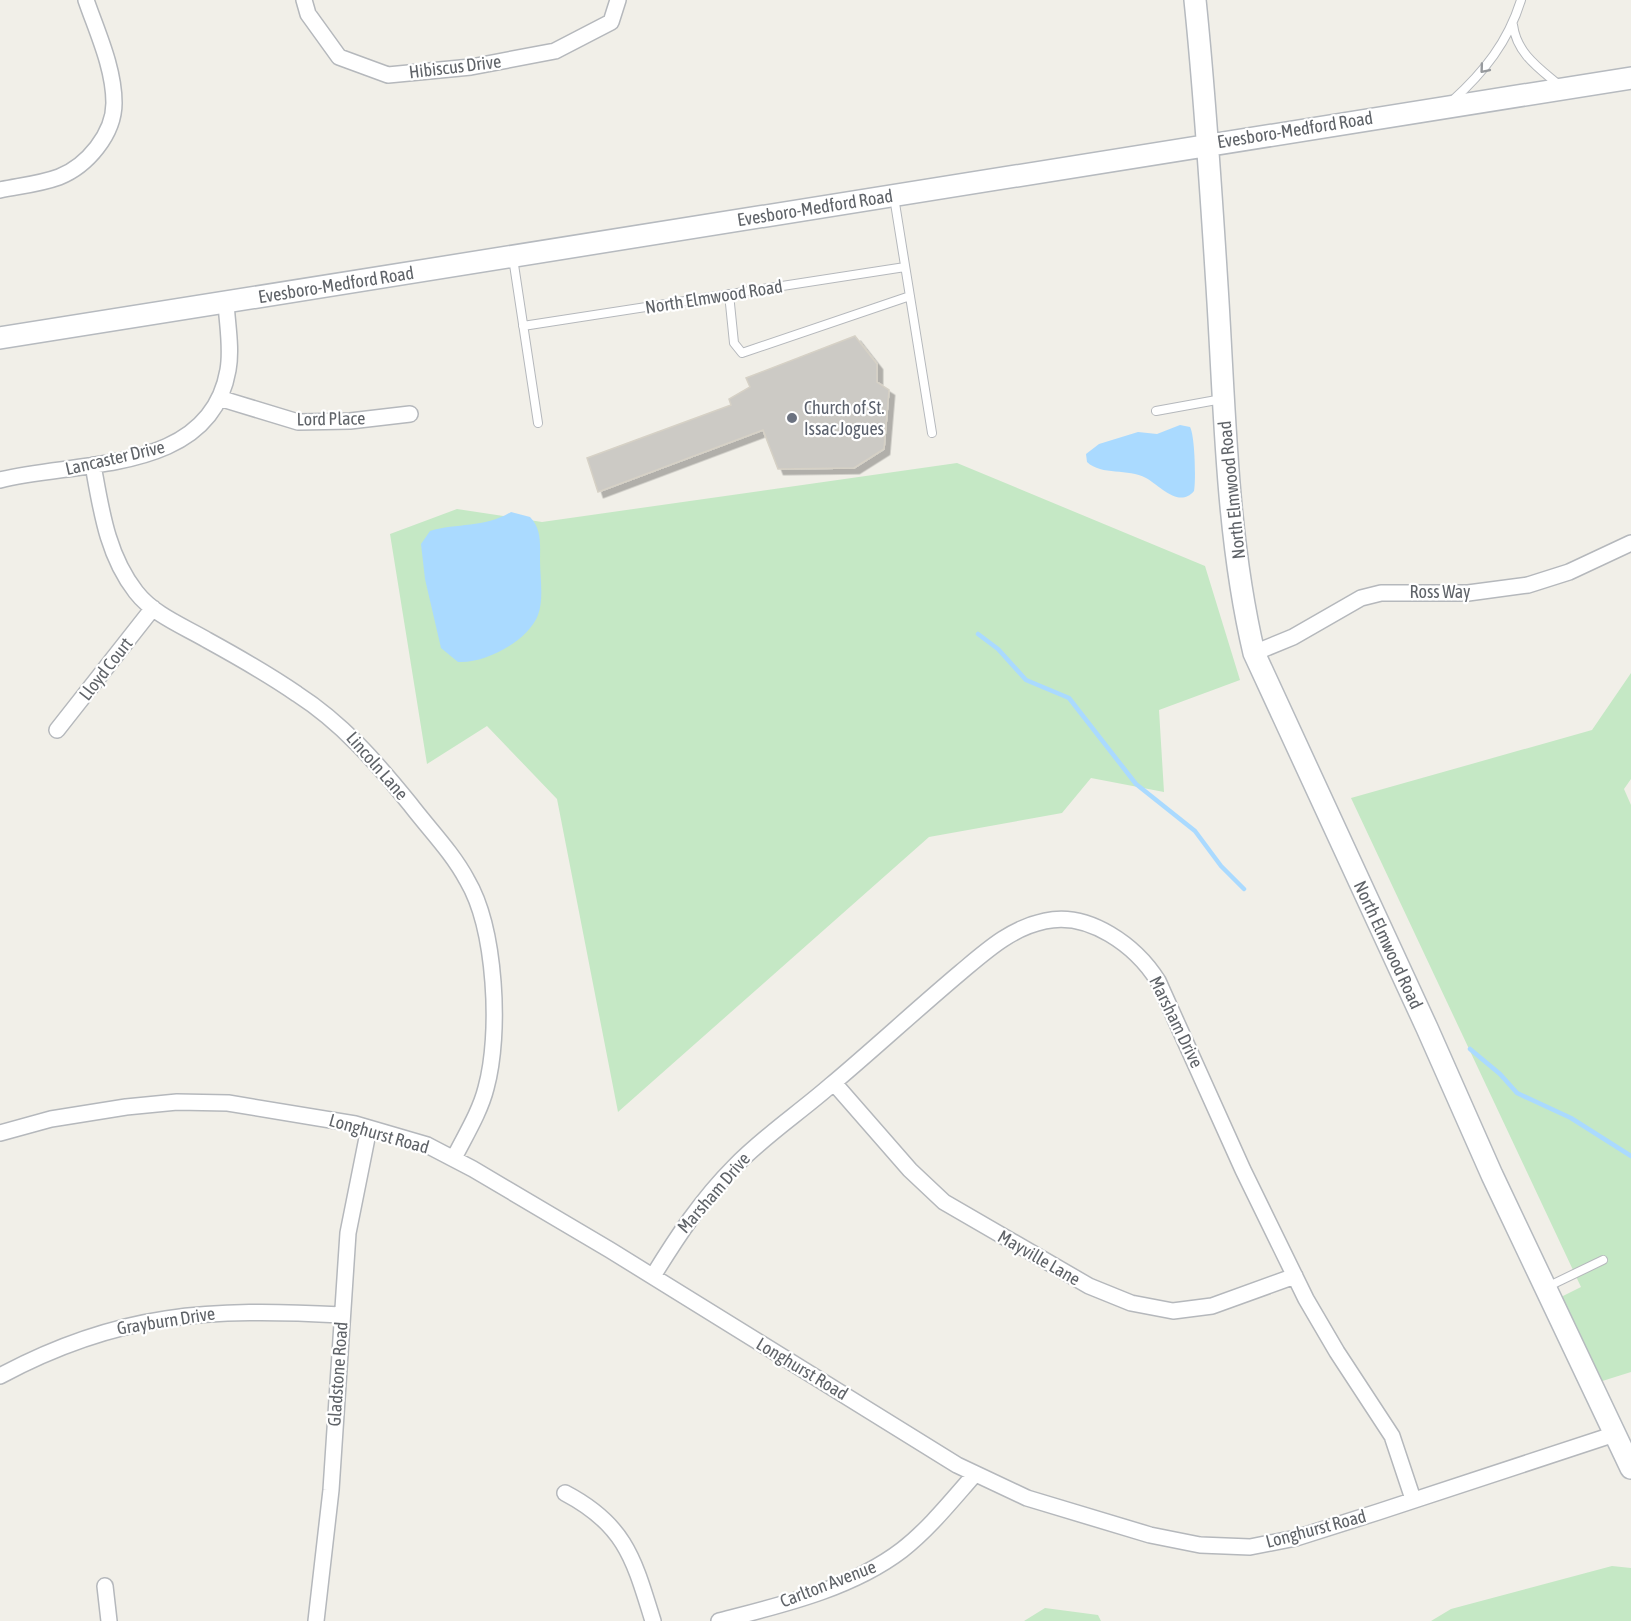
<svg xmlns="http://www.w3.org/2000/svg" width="1631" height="1621" font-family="'Asap Condensed',sans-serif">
  <defs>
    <filter id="shadow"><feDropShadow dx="5.5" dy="5.5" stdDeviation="0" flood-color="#0004"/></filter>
  </defs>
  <rect width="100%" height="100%" fill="#f1efe8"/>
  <path fill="#c5e8c5" d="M957 463 1205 566 1240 680 1159 710 1164 792 1091 778 1062 813 929 837 618 1112 557 799 487 726 427 764 390 534 457 509 542 522Z
    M1631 673V779L1624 789 1631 805V1372L1596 1383 1557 1299 1581 1287 1351 798 1592 730Z
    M1612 1566 1631 1568V1621H1431L1451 1609Z
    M1045 1608 1098 1615 1101 1621H1024Z"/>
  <path fill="#aadaff" d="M1180 425 1190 427C1195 436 1196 480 1194 491 1179 509 1159 485 1146 478 1128 468 1102 476 1087 462L1086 454 1099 444 1138 432 1157 434Z
    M511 512 530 517C542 529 540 545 540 560 540 577 544 599 538 615 528 641 485 664 458 662L441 648 425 579 421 544 430 531C457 523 485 528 511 512Z"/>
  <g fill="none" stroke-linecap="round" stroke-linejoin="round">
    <path stroke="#aadaff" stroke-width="4.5" d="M978 634 998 649 1026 680 1069 698 1136 784 1195 831 1221 866 1244 889
      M1470 1049 1500 1074 1517 1093 1571 1118 1631 1156"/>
  </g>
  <path fill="#cccac5" stroke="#d6d1c6" stroke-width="1.5" filter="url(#shadow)" d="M855 336 877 364V382L889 390 884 449 854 468 778 469 763 430 598 492 587 458 731 405 729 399 750 387 746 378Z"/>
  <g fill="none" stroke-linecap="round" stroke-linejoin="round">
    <g stroke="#b5b8bc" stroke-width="10">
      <path id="lane" d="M1513 25C1517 54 1539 68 1560 86
        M1452 101C1484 72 1508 42 1521 0
        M894 197 932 433
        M513 258 538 423
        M729 294 734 343 742 353 910 296
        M523 326 905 267
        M1156 411 1222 399
        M1547 1287 1603 1260"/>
    </g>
    <g stroke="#b5b8bc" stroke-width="18">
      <path id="street" d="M304 0 308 14 339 57 388 75 471 67 555 51 611 22 618 0
        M0 190C19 186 40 184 59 177 87 166 114 134 114 103 114 68 97 32 86 0
        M219 398 298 422 350 421 410 414
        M93 465C101 509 107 555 136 592 154 615 183 626 207 640 238 657 268 674 297 694 342 723 376 762 410 804 429 829 452 852 467 880 496 929 501 1034 486 1088 480 1112 465 1136 454 1158
        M0 480C78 460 210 475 228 370 232 348 227 324 226 302
        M1254 653 1293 637 1361 598 1381 593H1468L1528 585 1569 572 1631 543
        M57 730 153 608
        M834 1083 910 1170 944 1202 1089 1286 1131 1303 1173 1311 1212 1306 1295 1276
        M0 1133 51 1119 126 1107 177 1102 228 1103 355 1124 427 1145 473 1169 610 1250 957 1465 1027 1498 1150 1535 1200 1545 1250 1547 1296 1538 1378 1512 1615 1434
        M653 1276C677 1237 702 1199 734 1167 764 1136 799 1113 831 1085 875 1048 917 1009 961 972 986 951 1011 928 1045 921 1089 911 1136 946 1158 981L1243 1170 1306 1299 1337 1352 1392 1436 1413 1499
        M0 1376C119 1312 210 1308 342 1315
        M565 1493C626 1525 634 1560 653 1621
        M105 1586 109 1621
        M316 1621 331 1490 348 1233 369 1128
        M719 1621C781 1605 851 1589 902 1550 929 1529 952 1500 975 1474"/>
    </g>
    <g stroke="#b6babf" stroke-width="24">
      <path id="secondary" d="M1195 0C1205 95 1211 191 1217 286 1225 409 1226 534 1254 653L1427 1028 1492 1175 1631 1468
        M0 338 1631 78"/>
    </g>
    <use href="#lane" stroke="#fff" stroke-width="8"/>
    <use href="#street" stroke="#fff" stroke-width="15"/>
    <use href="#secondary" stroke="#fff" stroke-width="21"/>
  </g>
  <defs><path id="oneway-chevron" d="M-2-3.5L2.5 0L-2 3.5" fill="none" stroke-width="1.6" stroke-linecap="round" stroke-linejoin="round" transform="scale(1.5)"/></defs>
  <use stroke="#979a9d" href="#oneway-chevron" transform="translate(1484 69) rotate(130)"/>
  <circle fill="#6b7280" stroke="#fff" stroke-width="2" cx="792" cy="418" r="6"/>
  <g text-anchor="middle" stroke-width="4.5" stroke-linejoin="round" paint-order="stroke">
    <g font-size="18" fill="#5f6368" stroke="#fff">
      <text transform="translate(455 67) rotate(-7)" y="6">Hibiscus Drive</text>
      <text transform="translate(1295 130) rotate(-9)" y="6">Evesboro-Medford Road</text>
      <text transform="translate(815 208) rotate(-9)" y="6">Evesboro-Medford Road</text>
      <text transform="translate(336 285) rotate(-9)" y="6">Evesboro-Medford Road</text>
      <text transform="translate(714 297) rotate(-9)" y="6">North Elmwood Road</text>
      <text transform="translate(331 419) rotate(-1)" y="6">Lord Place</text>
      <text transform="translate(115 458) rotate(-13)" y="6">Lancaster Drive</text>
      <text transform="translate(1232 490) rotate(-96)" y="6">North Elmwood Road</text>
      <text x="1440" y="598">Ross Way</text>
      <text transform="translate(106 669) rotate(-52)" y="6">Lloyd Court</text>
      <text transform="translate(377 766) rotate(49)" y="6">Lincoln Lane</text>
      <text transform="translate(1388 945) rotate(65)" y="6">North Elmwood Road</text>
      <text transform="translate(1176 1022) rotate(64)" y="6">Marsham Drive</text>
      <text transform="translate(379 1134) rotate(16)" y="6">Longhurst Road</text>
      <text transform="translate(714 1193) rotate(-49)" y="6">Marsham Drive</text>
      <text transform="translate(1039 1258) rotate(30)" y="6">Mayville Lane</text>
      <text transform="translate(166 1321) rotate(-9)" y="6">Grayburn Drive</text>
      <text transform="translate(802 1369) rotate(31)" y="6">Longhurst Road</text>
      <text transform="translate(338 1374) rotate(-86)" y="6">Gladstone Road</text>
      <text transform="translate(1316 1529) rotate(-15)" y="6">Longhurst Road</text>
      <text transform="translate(828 1584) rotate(-21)" y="6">Carlton Avenue</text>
    </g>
    <g font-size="18" fill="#5b616d" stroke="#fff" text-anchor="start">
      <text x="804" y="414">Church of St.<tspan x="804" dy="21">Issac Jogues</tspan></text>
    </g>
  </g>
</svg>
